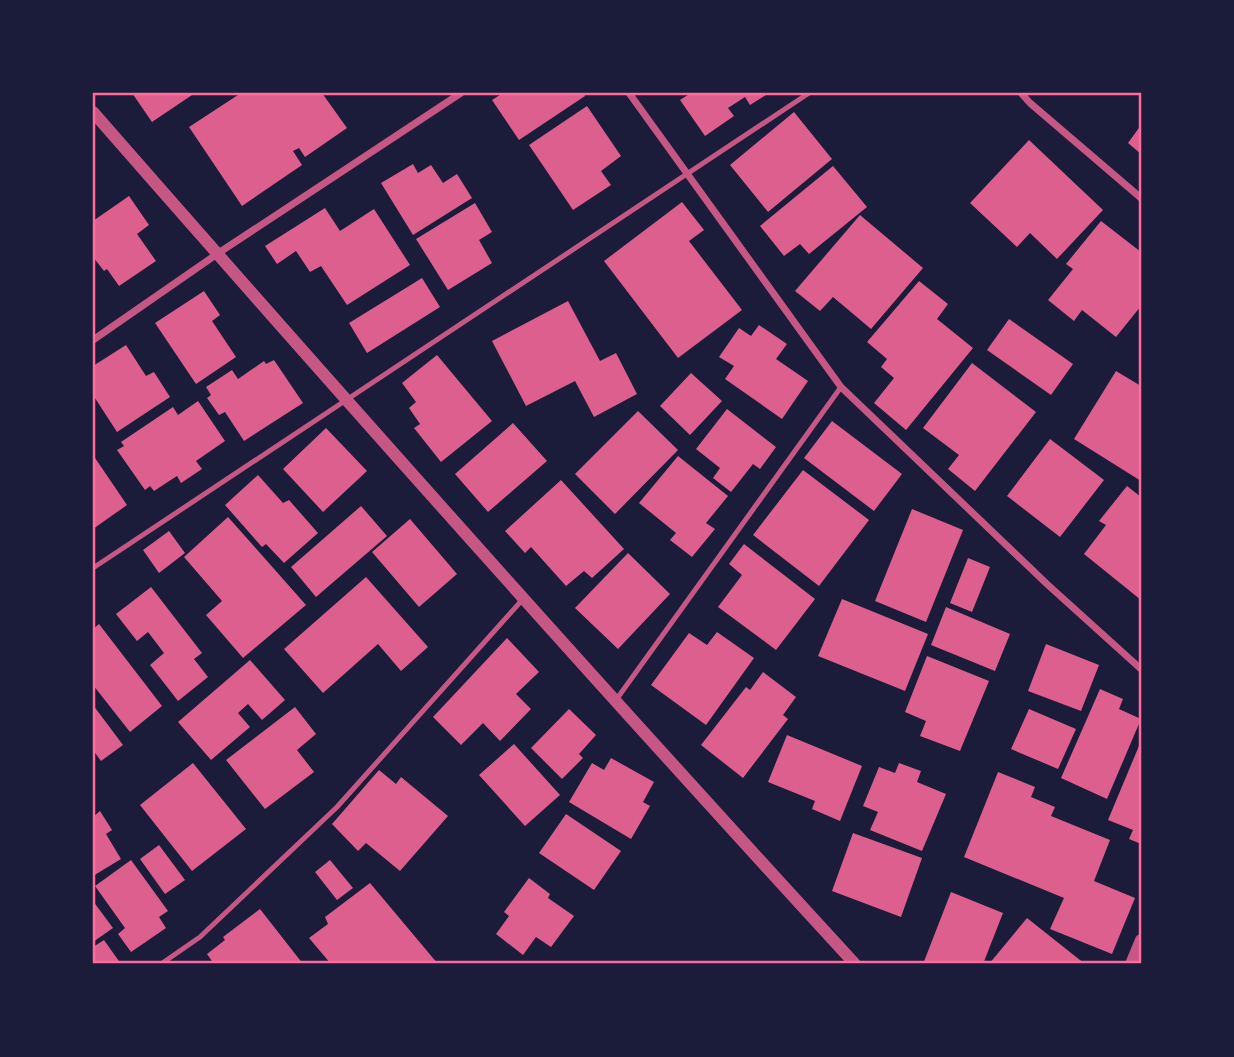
<svg xmlns="http://www.w3.org/2000/svg" width="1234" height="1057" font-family="'Exo 2',sans-serif">
  <rect width="100%" height="100%" fill="#1b1b3a"/>
  <path fill="#dd5f8e" d="M132 93H195L152 122Z
    M241 93H322L347 128 305 157 299 148 293 151 302 165 242 206 189 127Z
    M503 93H583L585 96 519 140 492 100Z
    M691 93H769L750 105 745 97 728 108 734 116 705 136 680 100Z
    M587 106 621 156 601 171 611 185 573 210 529 145Z
    M794 112 832 159 768 212 730 165Z
    M1141 125V154L1128 143Z
    M1029 140 1103 210 1057 259 1030 233 1017 247 970 203Z
    M413 164 418 173 431 165 443 183 457 174 472 198 413 235 381 183Z
    M833 166 867 207 809 254 800 244 784 256 760 226Z
    M129 196 149 225 137 234 156 261 119 286 107 269 104 271 93 257V221Z
    M682 202 704 230 689 241 742 310 678 358 604 261Z
    M475 203 492 232 479 240 492 263 448 290 416 239Z
    M325 208 340 231 374 209 410 265 347 305 321 266 310 272 296 251 277 264 265 246Z
    M860 215 923 268 871 329 833 297 820 311 795 291Z
    M1101 221 1141 252V306L1116 337 1082 310 1074 321 1048 300 1073 269 1066 264Z
    M422 278 440 307 367 353 349 323Z
    M919 281 948 304 937 319 973 348 906 430 874 403 894 378 881 367 887 359 867 342Z
    M204 291 220 315 212 321 236 357 196 384 155 323Z
    M568 301 600 361 616 353 637 394 594 417 575 381 526 406 492 341Z
    M1009 319 1073 364 1051 395 987 350Z
    M759 325 787 344 776 359 808 381 782 419 725 379 734 366 719 357 739 328 751 336Z
    M126 345 146 376 154 372 170 397 117 432 93 395V366Z
    M437 355 492 421 441 462 414 428 420 424 409 408 416 402 402 383Z
    M274 360 303 403 244 441 225 412 219 415 207 398 211 395 206 387 232 370 238 379 264 361 266 364Z
    M972 363 1036 412 975 491 948 469 959 455 923 428Z
    M1116 371 1141 386V481L1074 439Z
    M691 373 722 401 690 435 660 406Z
    M198 401 225 441 196 461 202 469 181 483 177 476 154 491 150 486 145 490 117 450 124 446 121 442 173 407 178 415Z
    M727 409 776 447 760 469 753 464 731 492 713 478 720 468 696 449Z
    M638 411 678 450 615 514 575 474Z
    M832 421 902 474 874 511 804 458Z
    M513 423 547 461 488 512 455 474Z
    M326 428 367 471 323 512 283 469Z
    M1050 439 1104 480 1060 537 1007 496Z
    M93 455 127 505 93 529Z
    M678 456 728 496 706 523 715 529 692 557 670 540 676 533 639 503Z
    M803 470 869 520 819 586 753 535Z
    M258 475 283 503 289 500 318 533 284 563 266 544 262 547 225 505Z
    M561 480 624 549 592 578 584 571 566 586 531 547 525 553 505 531Z
    M1127 486 1141 497V600L1084 554 1106 525 1099 521Z
    M361 506 387 536 316 597 291 567Z
    M912 509 963 530 926 622 875 601Z
    M228 517 306 605 243 658 206 615 222 601 184 557Z
    M410 519 457 574 419 607 372 552Z
    M169 531 185 553 159 573 143 550Z
    M744 544 815 599 776 650 718 607 742 575 729 564Z
    M628 553 670 594 618 649 575 608Z
    M968 558 990 567 972 612 950 603Z
    M366 577 428 647 401 671 378 644 323 693 284 649Z
    M151 587 202 653 194 659 208 677 178 701 150 665 164 653 148 632 137 641 116 614Z
    M842 599 928 634 905 691 818 656Z
    M946 607 1010 634 995 671 931 645Z
    M99 624 162 706 130 732 93 685V629Z
    M717 632 754 658 706 725 651 685 689 633 707 645Z
    M507 638 539 672 516 694 531 709 500 741 483 723 461 745 433 717Z
    M1046 644 1099 665 1081 711 1028 691Z
    M927 656 989 681 960 751 920 736 926 721 905 712Z
    M250 660 285 700 262 720 248 704 238 713 250 727 211 760 178 722Z
    M763 672 796 697 783 715 788 719 743 778 701 745 746 687 750 690Z
    M1100 689 1123 699 1119 709 1141 719 1107 799 1061 778Z
    M93 705 123 745 101 761 93 750Z
    M295 707 316 734 297 750 314 772 265 809 226 760Z
    M569 709 596 735 579 754 583 758 562 779 531 748Z
    M1029 709 1076 729 1058 769 1011 749Z
    M787 735 862 766 840 821 812 809 815 801 768 782Z
    M1141 741V844L1129 839 1133 830 1108 820Z
    M514 744 560 795 525 826 479 775Z
    M611 758 654 782 643 802 650 806 631 839 569 802 592 763 604 770Z
    M193 763 246 829 192 871 140 805Z
    M899 763 921 771 917 782 946 794 922 851 870 830 878 812 863 806 879 767 895 773Z
    M379 770 396 784 401 777 448 816 400 871 366 843 358 851 332 824Z
    M998 772 1035 787 1031 797 1055 807 1051 816 1110 840 1094 881 1135 898 1112 954 1050 929 1064 898 964 857Z
    M100 811 112 830 106 834 121 859 93 876V817Z
    M566 814 621 851 594 890 539 853Z
    M853 833 922 858 901 917 832 891Z
    M159 845 185 880 165 894 140 859Z
    M131 860 168 911 159 917 166 928 131 952 118 934 125 928 95 886Z
    M330 860 353 888 337 900 315 872Z
    M529 878 550 894 548 898 574 916 551 947 536 937 523 955 496 934 509 916 504 912Z
    M370 883 438 964H331L309 938 328 924 325 917Z
    M951 892 1003 913 983 964H923Z
    M93 901 113 928 93 942Z
    M260 909 303 964H214L207 954 225 940 223 937Z
    M1027 918 1085 964H989Z
    M104 940 121 964H93V947Z"/>
  <g fill="none" stroke-linecap="round" stroke-linejoin="round">
    <path stroke="#c65784" stroke-width="5" d="M93 568 809 93
      M616 700 841 387
      M161 964 200 937 337 807 523 599"/>
    <path stroke="#c65784" stroke-width="7" d="M629 93 841 387 1048 585 1141 669
      M1021 93 1030 103 1141 198
      M93 340 217 254 461 93"/>
    <path stroke="#c65784" stroke-width="12" d="M93 112C344 399 597 683 855 964
      M1131 964 1141 940"/>
  </g>
  <rect width="1234" height="1057" fill="none" stroke="#1b1b3a" stroke-width="189"/>
  <rect x="94" y="94" width="1046" height="868" fill="none" stroke="#ff6b9d" stroke-width="2.5"/>
</svg>
